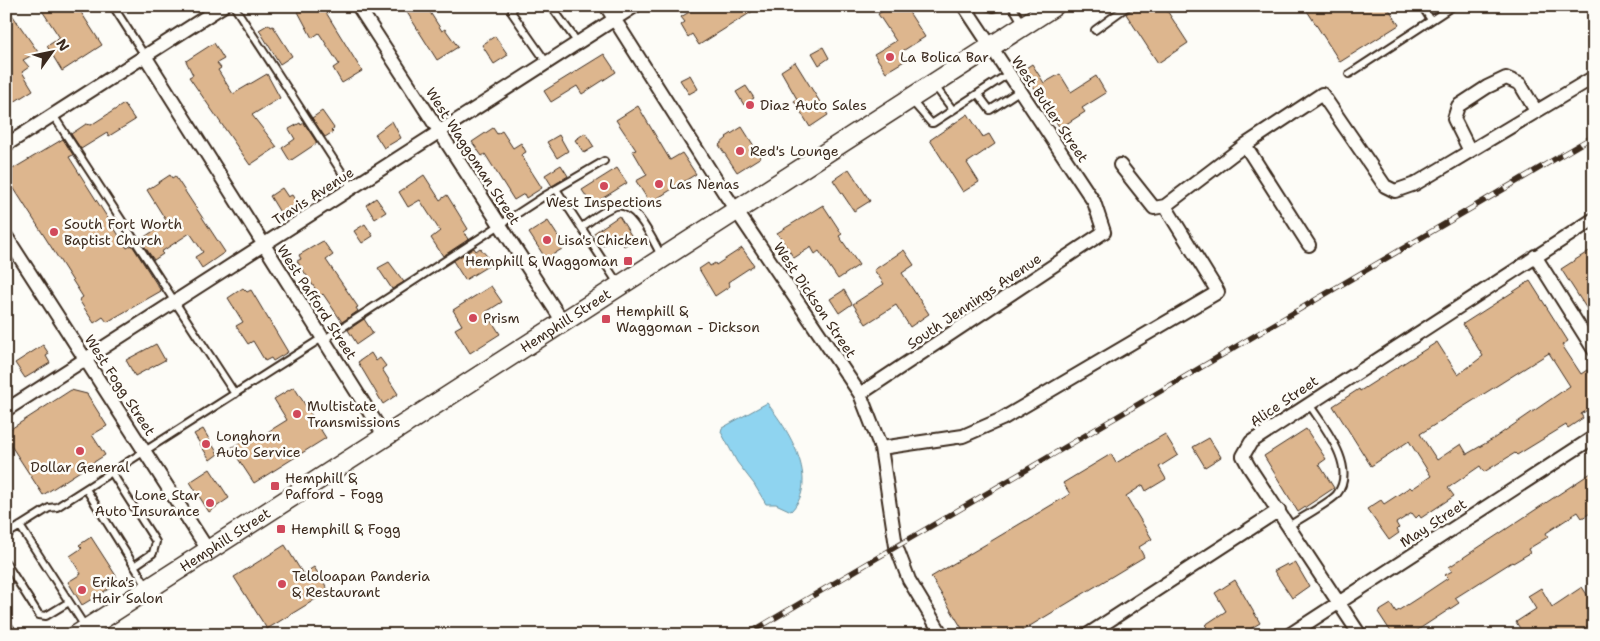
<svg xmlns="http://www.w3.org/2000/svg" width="1600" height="641" font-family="'Shantell Sans',sans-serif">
  <rect width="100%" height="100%" fill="#fdfcf7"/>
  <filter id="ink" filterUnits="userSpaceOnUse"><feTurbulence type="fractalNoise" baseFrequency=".02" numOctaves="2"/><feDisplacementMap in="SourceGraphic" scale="10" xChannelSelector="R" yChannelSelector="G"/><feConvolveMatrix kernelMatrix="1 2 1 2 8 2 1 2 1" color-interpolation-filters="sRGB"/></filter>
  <g filter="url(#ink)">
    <path fill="#8fd4f0" stroke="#6d909c" d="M767 403C788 429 821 481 791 511L776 504H766L754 484 737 462 721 432 722 428Z"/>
    <path fill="#ddb68e" stroke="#3b2a1e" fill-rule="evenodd" d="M6 6 38 52 23 60 29 67 22 72 33 90 6 107Z
      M39 6H77L102 45 62 71 47 46 60 38Z
      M295 6H322L362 71 342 83 333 68 339 64 319 33 312 38Z
      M403 6H426L442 31 445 29 458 47 437 60Z
      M699 6H761L699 45 692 34 688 37 681 25 685 22 681 17Z
      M890 6H905L925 37 901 52 906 60 886 72 874 54 896 41 878 14Z
      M1138 6H1164L1188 43 1158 63 1126 14Z
      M1304 6H1387L1399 25 1340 62Z
      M269 24 271 27 273 26 292 56 280 64 259 30Z
      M495 36 508 55 494 64 482 45Z
      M214 43 224 59 217 63 221 68 218 70 233 94 267 74 280 98 252 115 277 147 250 165 189 77 193 75 186 61Z
      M823 47 829 58 819 65 812 53Z
      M604 54 616 72 582 94 577 86 551 102 544 91Z
      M795 62 828 115 810 127 794 101 797 99 781 71Z
      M1032 64 1044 83 1060 74 1071 92 1096 76 1106 93 1082 108 1085 112 1060 128 1023 70Z
      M690 75 698 89 689 94 680 80Z
      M746 86 754 98 744 105 736 92Z
      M124 104 135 120 109 136 107 133 81 149 71 134 86 124 91 125Z
      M638 106 670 160 682 153 696 174 650 203 636 181 647 175 633 151 636 150 616 120Z
      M322 111 334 128 331 130 333 132 325 137 312 118Z
      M968 114 983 137 989 134 995 144 967 163 979 182 963 192 930 140Z
      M392 121 401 138 384 148 375 134Z
      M300 123 301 125 304 123 317 143 290 161 282 148 295 139 289 129Z
      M742 127 761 157 737 172 719 145 727 138 726 137Z
      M493 128 497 134 502 131 513 148 521 143 526 152 521 155 542 188 526 198 524 194 514 200 485 154 482 156 472 142Z
      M585 133 594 147 584 153 575 140Z
      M559 135 568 151 557 158 547 142Z
      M63 139 73 155 69 157 100 206 127 248 132 245 161 291 107 322 103 317 94 323 79 300 83 297 6 176V173Z
      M561 165 568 176 552 186 545 175Z
      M617 168 627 183 592 205 582 190Z
      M849 169 870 201 854 211 833 180Z
      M170 175 172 178 175 176 225 252 202 268 195 257 203 252 190 233 161 252 163 254 154 260 140 240 167 222 147 190Z
      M424 175 440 200 447 195 468 229 464 232 469 239 443 256 431 238 440 231 420 200 408 207 399 192Z
      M282 188 288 197 292 195 299 206 281 214 270 196Z
      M376 198 386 212 375 219 366 205Z
      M823 205 842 234 839 236 859 265 838 279 819 251 815 254 811 247 794 258 777 233Z
      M619 216 634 240 624 246 618 236 603 246 594 233Z
      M548 221 565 247 546 259 529 233Z
      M365 224 373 236 362 243 354 231Z
      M323 241 333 255 326 260 358 307 356 308 358 311 342 322 323 294 320 296 297 261 301 259 299 255Z
      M474 248 476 251 480 248 493 263 465 280 453 261Z
      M742 248 754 265 728 282 730 286 715 296 699 269 708 263 710 266 715 263 716 265Z
      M1594 248V320L1561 269Z
      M904 250 914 265 902 273 929 314 910 327 896 305 866 324 853 304 884 284 874 270Z
      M389 262 404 282 392 289 378 268Z
      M1530 281 1568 341 1562 345 1581 374 1587 370 1594 381V406L1581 414 1583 418 1568 428 1566 425 1517 455 1515 453 1484 472 1480 466 1448 488 1454 496 1421 518 1419 515 1416 518 1412 513 1396 523 1399 528 1397 530 1399 533 1389 540 1367 509 1381 500 1384 504 1410 487 1412 489 1431 476 1409 441 1371 466 1333 406 1359 389 1360 391 1437 342 1458 375 1483 356 1463 324ZM1549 353 1570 386 1493 439 1467 454 1461 444 1437 460 1420 434Z
      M491 286 502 302 486 312 500 334 470 353 455 329 462 325 453 310Z
      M243 288 247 292 251 290 288 352 273 361 271 358 265 361 253 341 248 344 236 326 243 322 228 298Z
      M844 290 852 304 839 313 830 299Z
      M364 319 373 333 357 344 348 330Z
      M156 344 165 360 135 376 126 360Z
      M43 345 49 354 46 356 50 363 25 378 15 363Z
      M371 353 376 361 380 358 386 366 382 369 398 394 383 404 358 362Z
      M294 387 326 438 254 483 231 448 255 433 258 438 287 420 274 399Z
      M71 390 87 394 107 426 92 435 105 455 43 495 6 438V432Z
      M203 429 218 454 210 460 194 434Z
      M1306 429 1326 459 1319 464 1334 488 1298 512 1264 456Z
      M1165 434 1178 455 1159 467 1166 479 1146 491 1143 485 1126 496 1152 539 1139 547 1144 557 1015 635H966L931 577 1070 494 1063 483 1111 454 1116 463Z
      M1209 438 1221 457 1205 467 1193 447Z
      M210 469 229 498 209 512 190 482Z
      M1594 471V511L1582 518 1578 512 1546 533 1548 537 1528 549 1530 553 1513 563 1512 562 1455 598 1459 603 1410 635H1393L1378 612 1391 604 1396 612 1424 594 1448 578 1445 575 1452 571 1449 567Z
      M91 537 120 582 82 605 68 582 81 574 70 556 82 548 79 545Z
      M285 545 303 574 314 567 329 591 267 629 234 577Z
      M1295 562 1309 586 1292 598 1274 571 1287 564 1288 566Z
      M1235 580 1260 623 1240 635H1196L1207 627 1205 625 1226 611 1215 593Z
      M1582 587 1594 605V622L1575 635H1524L1516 622 1536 609 1528 596 1541 588 1552 607Z"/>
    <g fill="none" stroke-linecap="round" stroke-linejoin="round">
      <g stroke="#3b2a1e" stroke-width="10">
        <path id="lane" d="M113 6 145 56
          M234 6 352 188
          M513 6 512 13 547 63
          M551 6 578 43
          M986 6 993 8 1000 6
          M1012 6 1023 24
          M1422 6 1431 20
          M1095 30 1128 6
          M1349 74 1453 6
          M934 85 953 110
          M978 94 990 110 1019 91
          M911 100 931 123H933L1008 74
          M53 115 235 394
          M556 189 619 285
          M582 227C592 220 604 209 616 206 636 201 653 241 661 255
          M323 340 546 195 604 161
          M112 473 156 542 153 553 134 566
          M86 489 148 588
          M20 526 86 628
          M1289 526C1299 519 1331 502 1337 494 1358 467 1323 426 1309 404
          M6 535 49 508 57 507 322 338
          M6 563 39 615 46 616 69 602"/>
      </g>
      <g stroke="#3b2a1e" stroke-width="16">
        <path id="street" d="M358 6 563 322
          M606 6 725 194 860 394 881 448 896 546 909 580 942 635
          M145 56 385 437
          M6 145 223 6
          M1245 145 1309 245
          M1470 151 1454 119 1458 106 1487 87 1506 78 1520 84 1536 111
          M1120 165 1154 208 1165 206 1245 145 1322 94 1385 186 1395 191 1415 184 1594 77
          M6 236 208 550
          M1535 256 1594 350
          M860 394 1104 232 1094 202 964 6
          M6 410 635 6
          M881 448 963 436 1002 419 1218 292 1165 206
          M6 628 11 635
          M1087 635 1279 510
          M1289 635 1594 437
          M1360 635 1249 467 1243 456 1251 442 1594 219"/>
      </g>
      <g stroke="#3b2a1e" stroke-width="22">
        <g id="secondary">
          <path id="s1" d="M77 635 1054 6"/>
        </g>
      </g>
      <use href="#lane" stroke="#fdfcf7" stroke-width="6"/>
      <use href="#street" stroke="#fdfcf7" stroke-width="12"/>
      <use href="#secondary" stroke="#fdfcf7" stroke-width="19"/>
      <g stroke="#3b2a1e" stroke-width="5.5">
        <path id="rail" d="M746 635 1594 136"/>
      </g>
      <use href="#rail" stroke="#fdfcf7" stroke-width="4" stroke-dasharray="11" stroke-linecap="butt"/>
    </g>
  </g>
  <g fill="#d1495b" stroke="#fdfcf7" stroke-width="2">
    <circle cx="890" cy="57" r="5"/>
    <circle cx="750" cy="105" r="5"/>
    <circle cx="740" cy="151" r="5"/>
    <circle cx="659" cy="184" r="5"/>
    <circle cx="604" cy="186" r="5"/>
    <circle cx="54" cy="232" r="5"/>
    <circle cx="547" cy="240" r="5"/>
    <rect x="623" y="256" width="10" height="10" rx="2.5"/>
    <circle cx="473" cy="318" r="5"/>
    <rect x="601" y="314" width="10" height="10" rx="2.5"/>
    <circle cx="297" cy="414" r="5"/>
    <circle cx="206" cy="444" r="5"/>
    <circle cx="80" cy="451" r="5"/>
    <rect x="270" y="481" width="10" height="10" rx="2.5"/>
    <circle cx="210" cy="503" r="5"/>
    <rect x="276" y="524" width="10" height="10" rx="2.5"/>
    <circle cx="282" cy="584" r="5"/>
    <circle cx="82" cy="590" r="5"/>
  </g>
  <g text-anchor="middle" stroke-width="5" stroke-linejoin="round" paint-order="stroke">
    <g font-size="14" fill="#3b2a1e" stroke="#fdfcf7" text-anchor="start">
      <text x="900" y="62">La Bolica Bar</text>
      <text x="760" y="110">Diaz Auto Sales</text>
      <text x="750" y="156">Red's Lounge</text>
      <text x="669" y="189">Las Nenas</text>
      <text x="604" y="207" text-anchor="middle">West Inspections</text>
      <text x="64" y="229">South Fort Worth<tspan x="64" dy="16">Baptist Church</tspan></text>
      <text x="557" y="245">Lisa's Chicken</text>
      <text x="618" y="266" text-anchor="end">Hemphill &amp; Waggoman</text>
      <text x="616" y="316">Hemphill &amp;<tspan x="616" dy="16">Waggoman - Dickson</tspan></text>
      <text x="483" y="323">Prism</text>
      <text x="307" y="411">Multistate<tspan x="307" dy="16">Transmissions</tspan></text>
      <text x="216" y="441">Longhorn<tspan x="216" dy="16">Auto Service</tspan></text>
      <text x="80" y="472" text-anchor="middle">Dollar General</text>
      <text x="285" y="483">Hemphill &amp;<tspan x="285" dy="16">Pafford - Fogg</tspan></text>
      <text x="200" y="500" text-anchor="end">Lone Star<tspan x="200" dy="16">Auto Insurance</tspan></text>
      <text x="291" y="534">Hemphill &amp; Fogg</text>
      <text x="292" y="581">Teloloapan Panderia<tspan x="292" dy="16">&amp; Restaurant</tspan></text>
      <text x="92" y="587">Erika's<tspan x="92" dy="16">Hair Salon</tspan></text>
    </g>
    <g font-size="14" fill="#3b2a1e" stroke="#fdfcf7">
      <text transform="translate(1050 109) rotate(56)" y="5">West Butler Street</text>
      <text transform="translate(473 156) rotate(57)" y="5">West Waggoman Street</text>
      <text transform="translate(313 196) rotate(-33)" y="5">Travis Avenue</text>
      <text transform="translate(815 300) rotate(56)" y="5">West Dickson Street</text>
      <text transform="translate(974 301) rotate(-34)" y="5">South Jennings Avenue</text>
      <text transform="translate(317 302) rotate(57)" y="5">West Pafford Street</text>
      <text dy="5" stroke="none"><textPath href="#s1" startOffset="581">Hemphill Street</textPath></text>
      <text transform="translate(120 385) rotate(57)" y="5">West Fogg Street</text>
      <text transform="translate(1284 401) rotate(-34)" y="5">Alice Street</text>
      <text transform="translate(1433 523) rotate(-33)" y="5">May Street</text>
      <text dy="5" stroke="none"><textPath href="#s1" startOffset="176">Hemphill Street</textPath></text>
    </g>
  </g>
  <rect width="1600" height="641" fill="none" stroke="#fdfcf7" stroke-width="25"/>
  <rect x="12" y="12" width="1575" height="616" fill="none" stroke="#3b2a1e" stroke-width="2" filter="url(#ink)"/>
  <g transform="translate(52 52) rotate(57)" stroke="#fdfcf7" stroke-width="4" paint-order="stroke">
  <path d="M0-4L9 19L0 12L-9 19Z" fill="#3b2a1e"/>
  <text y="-8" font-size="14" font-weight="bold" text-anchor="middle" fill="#3b2a1e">N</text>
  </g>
</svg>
